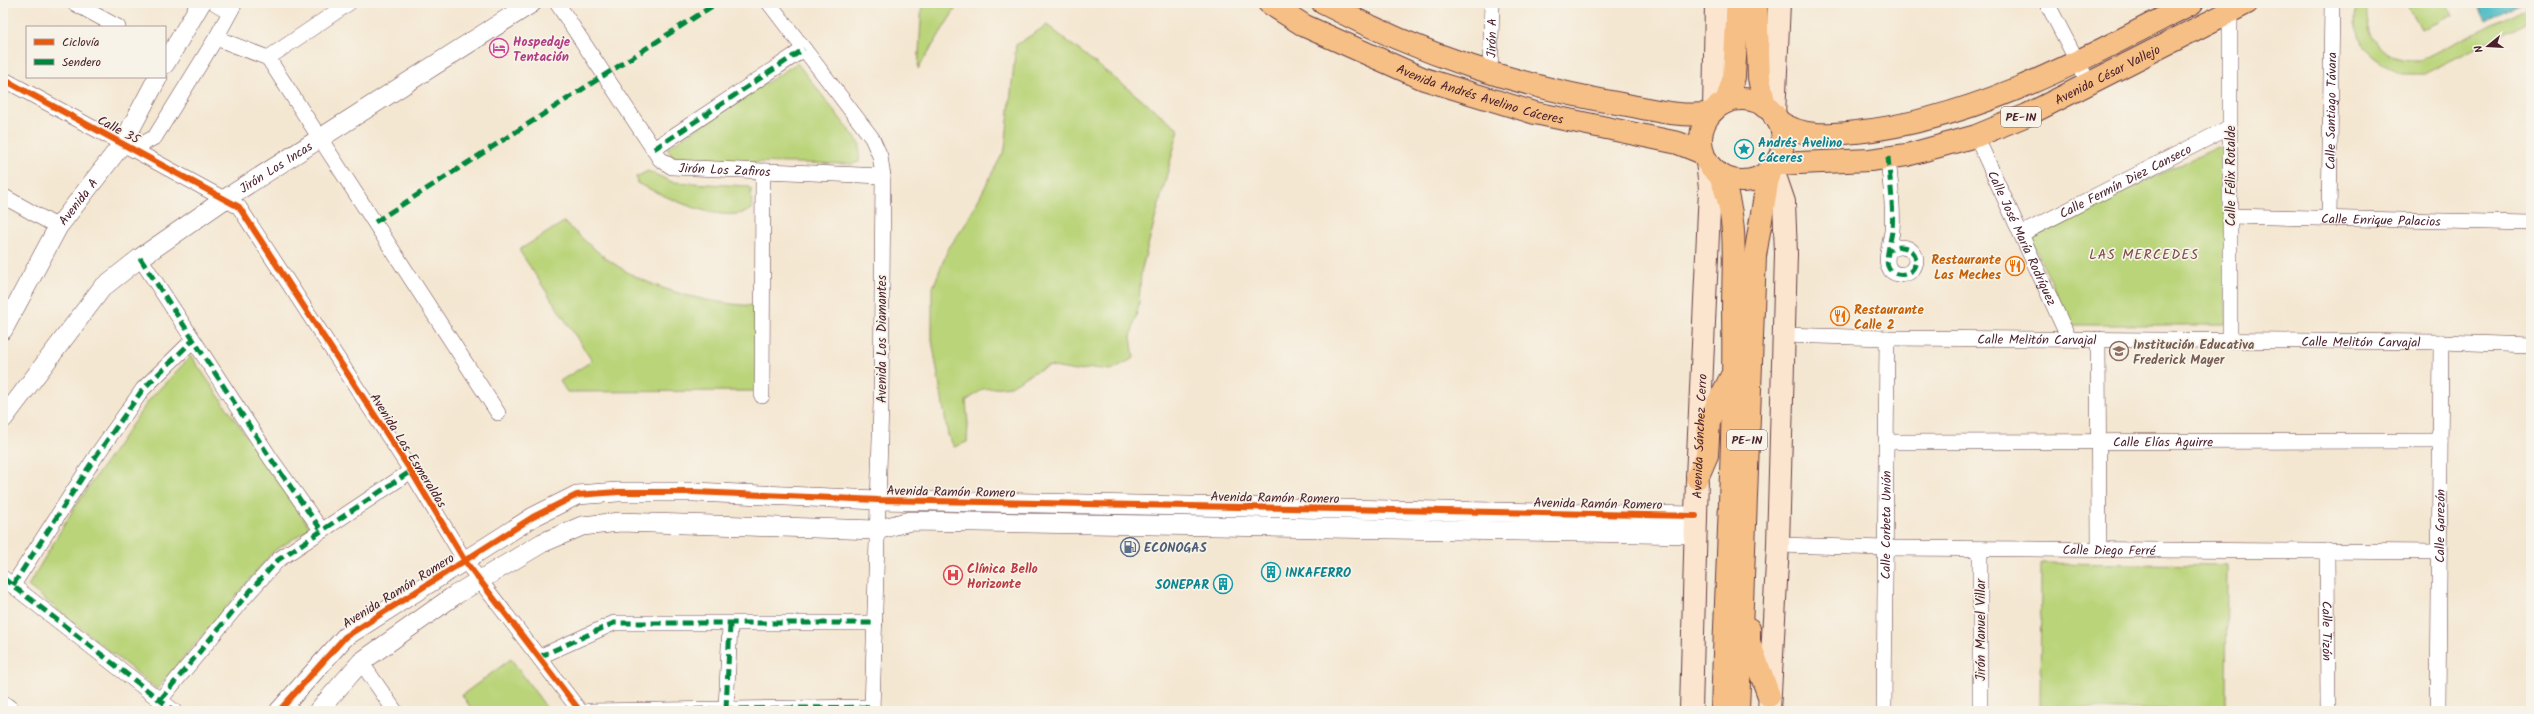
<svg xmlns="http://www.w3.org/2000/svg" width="2534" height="714" font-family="Kalam,sans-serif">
  <rect width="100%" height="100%" fill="#f7f3e8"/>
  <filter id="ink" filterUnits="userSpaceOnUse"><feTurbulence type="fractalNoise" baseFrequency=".025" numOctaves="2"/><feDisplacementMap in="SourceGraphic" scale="8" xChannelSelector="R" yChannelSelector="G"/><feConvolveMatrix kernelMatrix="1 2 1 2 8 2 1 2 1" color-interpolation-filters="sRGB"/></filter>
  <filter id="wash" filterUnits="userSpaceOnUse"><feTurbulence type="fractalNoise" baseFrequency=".012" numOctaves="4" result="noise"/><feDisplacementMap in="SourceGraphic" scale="16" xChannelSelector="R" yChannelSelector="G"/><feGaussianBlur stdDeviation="0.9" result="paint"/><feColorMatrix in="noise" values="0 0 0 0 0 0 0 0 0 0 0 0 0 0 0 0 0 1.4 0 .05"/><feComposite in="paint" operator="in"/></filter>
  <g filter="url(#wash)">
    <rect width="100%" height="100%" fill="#f4e7d2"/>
    <path fill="#bad479" stroke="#827a52" d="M922 3H959L918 69Z
      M2356 3H2368C2363 24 2374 49 2395 57 2403 60 2412 60 2420 60L2531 5V20L2424 74H2398L2383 65 2362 45 2355 23Z
      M2407 3H2447L2453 15 2421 30Z
      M1047 25 1179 129 1141 272 1139 304 1131 337 1134 358 1111 370 1093 368 1075 371 1049 366 1034 372 1011 386 983 389 966 401 968 424 967 442 954 447 948 435 932 340V290L948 249 965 225 1005 149 1016 45Z
      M797 63 860 144 859 162 852 164 688 161 672 157 667 148Z
      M2218 147 2225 150 2226 325H2071L2029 236Z
      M648 171 672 182 747 186 751 189 752 209C724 227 664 196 637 183L636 177Z
      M564 222C581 237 597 253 616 265 654 291 711 304 757 306V391L567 392 560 381 592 361 519 250Z
      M191 356 310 528 273 552 157 689 28 586 74 508 149 400Z
      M2041 563 2227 565 2226 710 2040 708Z
      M511 659 549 711H473L462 695Z"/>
    <path fill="#4fbdc6" stroke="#4c6e78" d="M2476 3H2520L2485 21Z"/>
  </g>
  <g filter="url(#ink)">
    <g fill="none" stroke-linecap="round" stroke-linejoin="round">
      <g stroke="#643d44" stroke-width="16">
        <g id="minor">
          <path d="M74 3 118 27"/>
          <path d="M215 3 230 12"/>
          <path id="s1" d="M557 3 660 159 672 167 883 176"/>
          <path d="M769 3 872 138 880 156 883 176 881 403 872 711"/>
          <path d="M2047 3 2089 84"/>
          <path d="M2230 12V340"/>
          <path d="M216 38 268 58 498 413"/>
          <path d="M268 58 349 3"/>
          <path id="s2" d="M1490 74 1492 3"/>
          <path d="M3 79 239 207 411 471 465 561 580 711"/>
          <path id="s3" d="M1976 136 2069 339"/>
          <path d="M133 149 155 137 216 38 235 3"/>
          <path d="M654 149 804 49"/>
          <path d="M1888 157C1890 181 1894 207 1892 231 1891 240 1885 259 1888 266 1891 275 1904 277 1911 271 1924 258 1909 240 1890 250"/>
          <path d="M3 196 58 227"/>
          <path id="s4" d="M2230 216 2531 223"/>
          <path id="s5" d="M2329 218 2332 3"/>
          <path id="s6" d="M2021 234 2230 127"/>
          <path d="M140 258 271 459 322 531"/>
          <path id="s7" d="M1783 335 1887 338 2441 342 2531 345"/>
          <path d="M2098 339 2099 550"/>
          <path d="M762 396 763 172"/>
          <path id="s8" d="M1886 442 2440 441"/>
          <path id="s9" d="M1778 545 1886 548 2439 552"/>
          <path d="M1980 549V711"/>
          <path id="s10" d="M2327 551 2328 711"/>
          <path d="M3 578 174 711"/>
          <path d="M13 585 96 456 143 389 193 340"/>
          <path d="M539 657 614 623H875"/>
          <path d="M361 662 395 711"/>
          <path d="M160 700 243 599 278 560 411 471"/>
          <path d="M726 709 730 625"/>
          <path d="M589 711 872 707 875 711"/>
          <path id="s11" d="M1884 711 1887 338"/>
          <path id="s12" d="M2438 711 2441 342"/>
        </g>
      </g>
      <g stroke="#643d44" stroke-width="20">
        <g id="tertiary">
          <path d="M165 64 201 3"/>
          <path id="s13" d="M3 330 58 227 123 143 158 77"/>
          <path id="s14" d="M3 419 102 288 140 258 225 199 532 3"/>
          <path d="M3 705 11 711"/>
          <path d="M279 711 345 637 533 517 577 495 618 492H694L878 500 1696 516"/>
          <path d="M318 711 361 662 455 595 542 543 582 526 620 522 877 530 910 521 1695 534"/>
        </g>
      </g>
      <g stroke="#643d44" stroke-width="24">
        <g id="secondary">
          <path d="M1714 110 1716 3"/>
          <path d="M1774 116 1779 3"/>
          <path id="s15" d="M1691 711 1697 478 1710 189 1707 161"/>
          <path d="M1769 711 1778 545 1786 254 1784 202 1772 167"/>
        </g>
      </g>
      <g stroke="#643d44" stroke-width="24">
        <g id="primary">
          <path d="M1756 3 1759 78 1765 107"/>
          <path d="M1726 102 1734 77 1738 3"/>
          <path d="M1778 121C1802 138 1828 135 1856 132 1978 119 2085 58 2192 3"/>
          <path id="s16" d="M1775 164 1870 160 1907 155 1976 136 2027 115 2247 3"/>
        </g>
      </g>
      <g stroke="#643d44" stroke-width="24">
        <g id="trunk">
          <path id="s17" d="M1269 3 1305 26 1424 79 1535 113 1678 143 1703 153"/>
          <path d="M1323 3C1422 55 1517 86 1627 105 1654 110 1683 118 1711 113"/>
          <circle cx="1742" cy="140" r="41"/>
          <path d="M1719 174C1739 214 1733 265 1733 308 1735 442 1726 577 1722 711"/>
          <path d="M1697 478 1707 455 1709 421 1731 377"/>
          <path d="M1749 629V642L1769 696"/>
          <path d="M1738 711 1755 256 1769 171"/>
        </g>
      </g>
      <use href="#minor" stroke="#fff" stroke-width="15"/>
      <use href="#tertiary" stroke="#fff" stroke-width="19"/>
      <use href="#secondary" stroke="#fbe5cf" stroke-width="22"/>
      <use href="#primary" stroke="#f5bf86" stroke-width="22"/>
      <use href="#trunk" stroke="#f5bf86" stroke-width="22"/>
      <path stroke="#00873e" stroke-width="5" stroke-dasharray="10 5" stroke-linecap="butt" d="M654 149 804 49
        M1888 157C1890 181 1894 207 1892 231 1891 240 1885 259 1888 266 1891 275 1904 277 1911 271 1924 258 1909 240 1890 250
        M375 222 717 3
        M140 258 271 459 322 531
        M3 578 174 711
        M13 585 96 456 143 389 193 340
        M539 657 614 623H875
        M160 700 243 599 278 560 411 471
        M726 709 730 625
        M589 711 872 707"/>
      <g stroke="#f7f3e8" stroke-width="8">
        <path id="cycleway" d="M3 79 239 207 411 471 465 561 580 711
          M279 711 345 637 533 517 577 495 618 492H694L878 500 1696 516"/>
      </g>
      <use href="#cycleway" stroke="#e8590c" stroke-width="6"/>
    </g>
  </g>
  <defs>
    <g id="hotel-ring" transform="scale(1)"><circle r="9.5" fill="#f7f3e8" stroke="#d1479c" stroke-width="1.5"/><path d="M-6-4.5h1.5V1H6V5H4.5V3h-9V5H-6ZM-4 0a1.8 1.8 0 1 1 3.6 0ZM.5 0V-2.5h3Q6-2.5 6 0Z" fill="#d1479c"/></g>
    <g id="sight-ring" transform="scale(1)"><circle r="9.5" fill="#f7f3e8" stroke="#0f9aa8" stroke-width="1.5"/><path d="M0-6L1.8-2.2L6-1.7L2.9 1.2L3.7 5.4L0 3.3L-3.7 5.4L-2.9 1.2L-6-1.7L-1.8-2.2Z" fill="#0f9aa8"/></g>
    <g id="restaurant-ring" transform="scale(1)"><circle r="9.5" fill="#f7f3e8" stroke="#e8710a" stroke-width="1.5"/><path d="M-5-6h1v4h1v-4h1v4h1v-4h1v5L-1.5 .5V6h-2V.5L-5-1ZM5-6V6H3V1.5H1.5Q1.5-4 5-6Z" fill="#e8710a"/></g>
    <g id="school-ring" transform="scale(1)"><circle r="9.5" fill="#f7f3e8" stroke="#8d6e63" stroke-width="1.5"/><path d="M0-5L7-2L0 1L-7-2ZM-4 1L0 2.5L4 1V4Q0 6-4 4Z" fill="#8d6e63"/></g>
    <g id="fuel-ring" transform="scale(1)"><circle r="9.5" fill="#f7f3e8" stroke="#5c6f8a" stroke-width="1.5"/><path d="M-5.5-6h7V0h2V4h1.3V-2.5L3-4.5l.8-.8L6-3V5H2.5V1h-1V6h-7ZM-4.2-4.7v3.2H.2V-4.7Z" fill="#5c6f8a"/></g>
    <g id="building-ring" transform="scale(1)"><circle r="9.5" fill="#f7f3e8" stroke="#0f9aa8" stroke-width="1.5"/><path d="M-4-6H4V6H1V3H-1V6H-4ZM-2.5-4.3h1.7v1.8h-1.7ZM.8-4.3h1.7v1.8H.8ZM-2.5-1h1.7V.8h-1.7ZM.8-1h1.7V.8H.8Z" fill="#0f9aa8"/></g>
    <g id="hospital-ring" transform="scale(1)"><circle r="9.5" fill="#f7f3e8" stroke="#e0444e" stroke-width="1.5"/><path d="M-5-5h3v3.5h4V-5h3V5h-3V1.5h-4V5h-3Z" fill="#e0444e"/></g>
  </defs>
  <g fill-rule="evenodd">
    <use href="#hotel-ring" x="499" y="48"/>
    <use href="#sight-ring" x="1744" y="149"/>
    <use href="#restaurant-ring" x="2015" y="266"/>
    <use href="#restaurant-ring" x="1840" y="316"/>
    <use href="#school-ring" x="2119" y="351"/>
    <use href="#fuel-ring" x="1130" y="547"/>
    <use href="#building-ring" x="1271" y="572"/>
    <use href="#hospital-ring" x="953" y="575"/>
    <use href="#building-ring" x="1223" y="584"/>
  </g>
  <g text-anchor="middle" stroke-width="3.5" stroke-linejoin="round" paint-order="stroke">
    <g fill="#f7f3e8" stroke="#7e5f64" stroke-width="1">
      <rect x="2001" y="107" width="40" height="20" rx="3"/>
      <rect x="1727" y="430" width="40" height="20" rx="3"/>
    </g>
    <g font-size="12" font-weight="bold" fill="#4a1f2b">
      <text x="2021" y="121">PE-1N</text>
      <text x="1747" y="444">PE-1N</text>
    </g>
    <g font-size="13" fill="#4a1f2b" stroke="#f7f3e8">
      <text dy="5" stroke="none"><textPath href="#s2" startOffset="36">Jirón A</textPath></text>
      <text dy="5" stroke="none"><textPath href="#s16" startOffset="349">Avenida César Vallejo</textPath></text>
      <text dy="5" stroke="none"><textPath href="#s17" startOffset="231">Avenida Andrés Avelino Cáceres</textPath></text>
      <text dy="5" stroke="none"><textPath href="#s5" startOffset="107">Calle Santiago Távara</textPath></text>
      <text transform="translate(119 129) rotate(28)" y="5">Calle 35</text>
      <text dy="5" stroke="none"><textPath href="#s14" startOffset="376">Jirón Los Incas</textPath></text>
      <text dy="5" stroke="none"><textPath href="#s1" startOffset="254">Jirón Los Zafiros</textPath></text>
      <text transform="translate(2230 176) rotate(-90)" y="5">Calle Félix Rotalde</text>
      <text dy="5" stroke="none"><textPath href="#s6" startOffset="117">Calle Fermín Diez Canseco</textPath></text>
      <text dy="5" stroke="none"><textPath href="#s13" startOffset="149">Avenida A</textPath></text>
      <text dy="5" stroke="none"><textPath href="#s4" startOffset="151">Calle Enrique Palacios</textPath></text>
      <text dy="5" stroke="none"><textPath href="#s3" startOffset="112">Calle José María Rodríguez</textPath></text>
      <text transform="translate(881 339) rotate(-90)" y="5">Avenida Los Diamantes</text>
      <text dy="5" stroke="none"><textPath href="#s7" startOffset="254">Calle Melitón Carvajal</textPath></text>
      <text dy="5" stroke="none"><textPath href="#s7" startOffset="578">Calle Melitón Carvajal</textPath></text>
      <text dy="5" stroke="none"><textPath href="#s15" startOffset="275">Avenida Sánchez Cerro</textPath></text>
      <text dy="5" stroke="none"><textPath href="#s8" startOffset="277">Calle Elías Aguirre</textPath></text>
      <text transform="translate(409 450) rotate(58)" y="5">Avenida Las Esmeraldas</text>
      <text transform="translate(951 491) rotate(1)" y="5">Avenida Ramón Romero</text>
      <text transform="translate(1275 497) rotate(1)" y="5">Avenida Ramón Romero</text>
      <text transform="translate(1598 503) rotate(1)" y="5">Avenida Ramón Romero</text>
      <text dy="5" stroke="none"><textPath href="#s11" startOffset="186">Calle Corbeta Unión</textPath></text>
      <text dy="5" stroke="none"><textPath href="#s12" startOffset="185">Calle Garezón</textPath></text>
      <text dy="5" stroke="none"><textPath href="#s9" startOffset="331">Calle Diego Ferré</textPath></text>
      <text transform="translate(398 590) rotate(-32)" y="5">Avenida Ramón Romero</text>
      <text transform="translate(1980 630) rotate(-90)" y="5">Jirón Manuel Villar</text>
      <text dy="5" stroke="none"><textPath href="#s10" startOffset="80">Calle Tizón</textPath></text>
    </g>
    <g font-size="13" font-weight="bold" fill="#b23c85" stroke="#f7f3e8" text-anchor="start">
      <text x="513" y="46">Hospedaje<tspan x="513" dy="15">Tentación</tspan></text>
    </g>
    <g font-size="13" font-weight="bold" fill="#0d838f" stroke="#f7f3e8" text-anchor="start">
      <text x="1758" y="147">Andrés Avelino<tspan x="1758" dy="15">Cáceres</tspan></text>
      <text x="1285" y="577">INKAFERRO</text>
      <text x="1209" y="589" text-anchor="end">SONEPAR</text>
    </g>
    <g font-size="13" font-weight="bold" fill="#c56008" stroke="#f7f3e8" text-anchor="end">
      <text x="2001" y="264">Restaurante<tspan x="2001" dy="15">Las Meches</tspan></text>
      <text x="1854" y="314" text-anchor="start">Restaurante<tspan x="1854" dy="15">Calle 2</tspan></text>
    </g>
    <g font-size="13" font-weight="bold" fill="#785e54" stroke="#f7f3e8" text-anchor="start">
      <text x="2133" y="349">Institución Educativa<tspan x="2133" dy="15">Frederick Mayer</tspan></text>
    </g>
    <g font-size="13" font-weight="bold" fill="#4e5e75" stroke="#f7f3e8" text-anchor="start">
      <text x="1144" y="552">ECONOGAS</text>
    </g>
    <g font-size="13" font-weight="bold" fill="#be3a42" stroke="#f7f3e8" text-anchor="start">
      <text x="967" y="573">Clínica Bello<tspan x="967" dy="15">Horizonte</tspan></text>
    </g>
    <g font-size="14" letter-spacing="1" fill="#7d4a48" stroke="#f7f3e8">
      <text x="2144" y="259">LAS MERCEDES</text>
    </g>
  </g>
  <rect width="2534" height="714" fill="none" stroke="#f7f3e8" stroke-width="16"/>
  <rect x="26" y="26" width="140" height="52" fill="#f7f3e8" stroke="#b29e9c"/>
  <rect x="34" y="39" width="20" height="6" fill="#e8590c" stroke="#b29e9c"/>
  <text x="62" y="46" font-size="12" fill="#4a1f2b">Ciclovía</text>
  <rect x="34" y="59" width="20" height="6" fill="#00873e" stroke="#b29e9c"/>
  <text x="62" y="66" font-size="12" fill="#4a1f2b">Sendero</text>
  <g transform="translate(2488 46) rotate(252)" stroke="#f7f3e8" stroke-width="3" paint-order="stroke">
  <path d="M0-3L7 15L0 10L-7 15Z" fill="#4a1f2b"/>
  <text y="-6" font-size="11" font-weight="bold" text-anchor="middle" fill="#4a1f2b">N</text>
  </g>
</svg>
